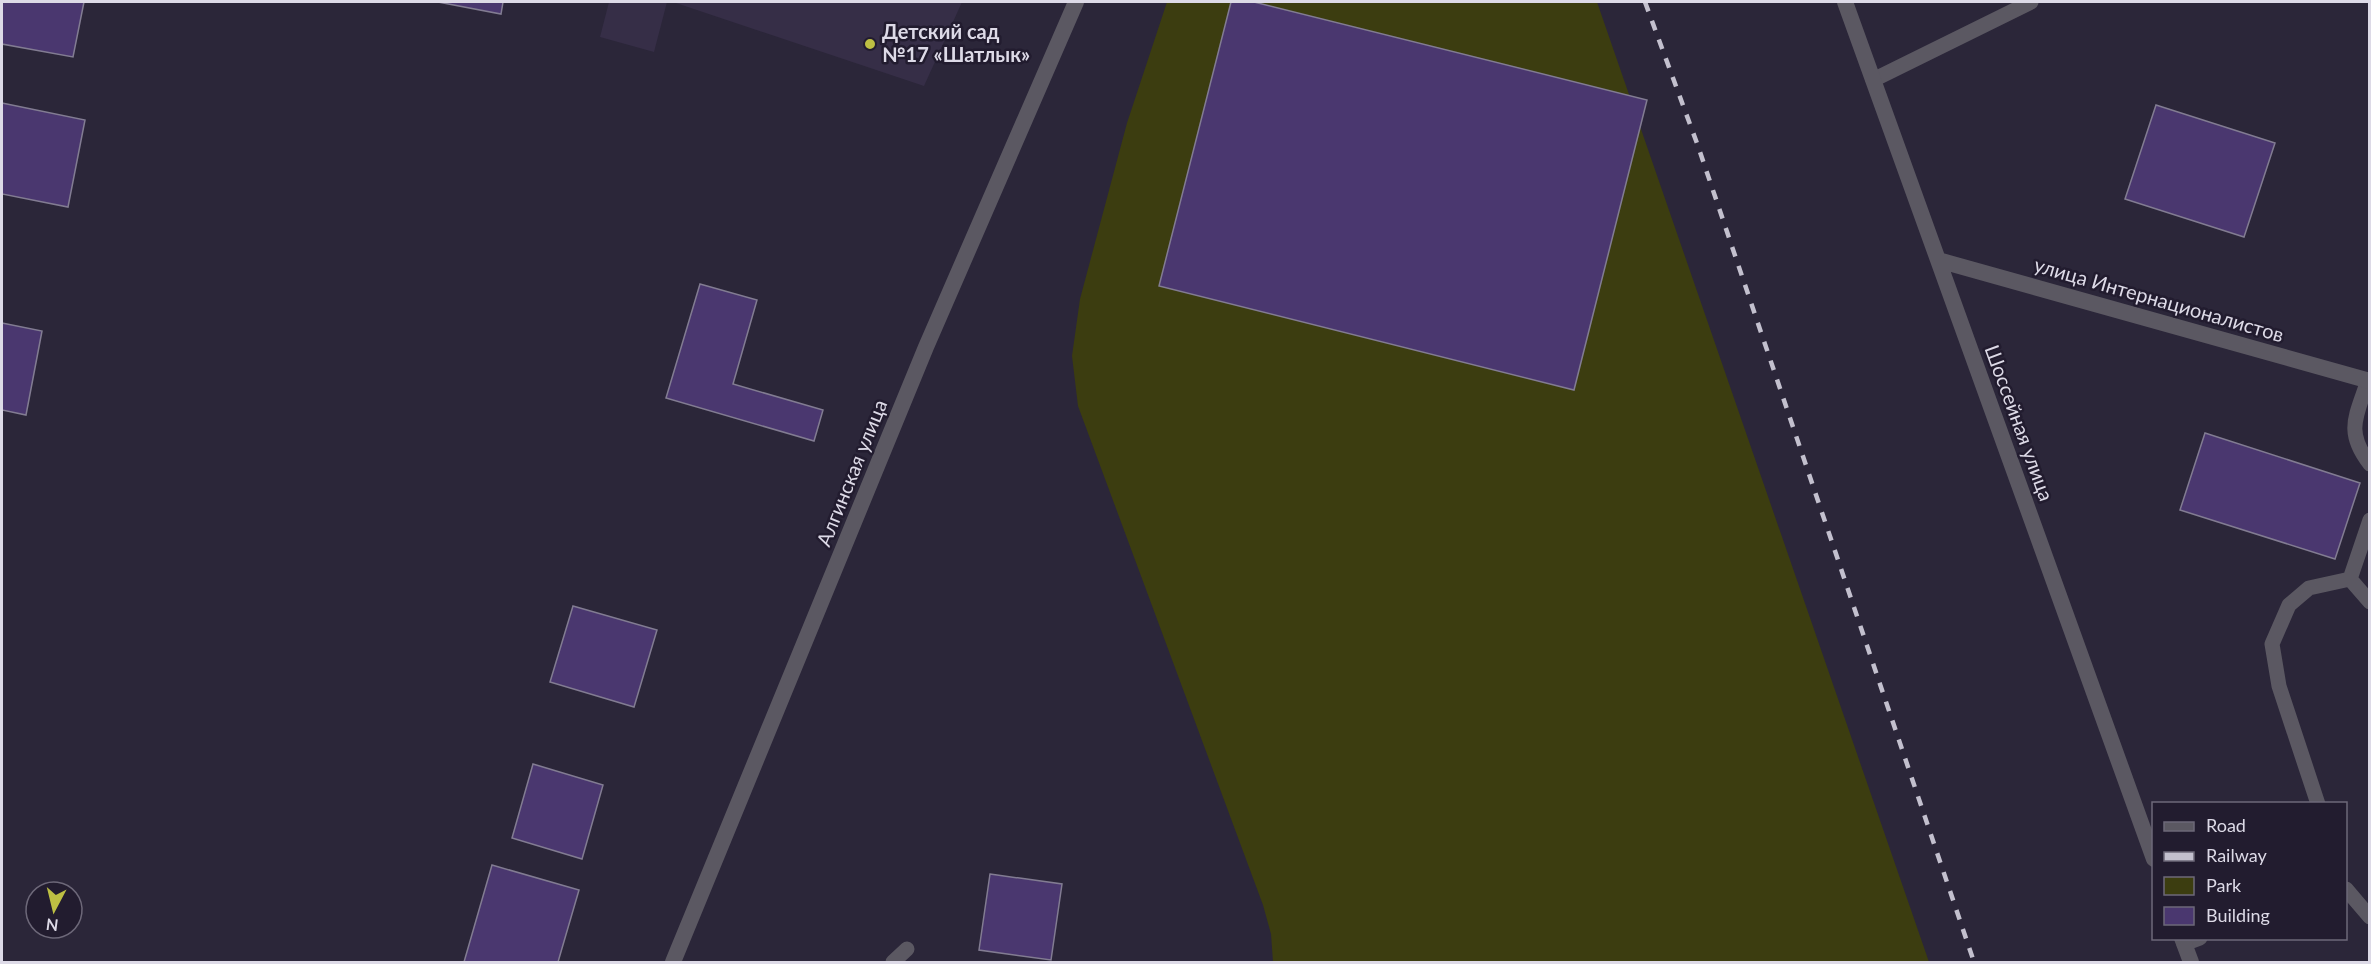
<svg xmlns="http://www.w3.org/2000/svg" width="2371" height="964" font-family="Lato,sans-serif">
  <rect width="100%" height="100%" fill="#2b2639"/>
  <path fill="#362e47" d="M609 2H667L654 52 600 37Z
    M673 2H962L924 86Z"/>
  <path fill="#3c3d10" d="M1167 2H1597L1929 962H1273L1271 934 1263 905 1078 406 1072 356 1080 299 1127 123Z"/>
  <path fill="#4a376f" stroke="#827c92" stroke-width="1.5" d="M2 2H84L73 57 2 44Z
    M438 2H503L501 14Z
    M1231 2H1254L1647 100 1574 390 1159 286Z
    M2 103 85 120 68 207 2 194Z
    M2156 105 2275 143 2244 237 2125 199Z
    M700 284 757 300 733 384 823 410 814 441 666 398Z
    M2 323 42 331 26 415 2 410Z
    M2205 433 2360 483 2335 559 2180 510Z
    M573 606 657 630 634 707 550 682Z
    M533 764 603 785 582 859 512 838Z
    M492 865 579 890 558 962H464Z
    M990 874 1062 884 1051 960 979 950Z"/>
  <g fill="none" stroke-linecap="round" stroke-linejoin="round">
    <path stroke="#5b5862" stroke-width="15" d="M1873 80 2031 2
      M2368 380C2357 415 2344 431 2370 464
      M2370 520 2350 579 2370 602
      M2318 804 2279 686 2272 644 2289 605 2309 588 2350 579
      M2346 889 2370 917
      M2184 944 2200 938
      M893 962 907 949"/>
    <path stroke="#5b5862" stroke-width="16" d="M1845 2 2154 859
      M1938 260 2370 381
      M2182 938 2191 962
      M673 962 926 347 1076 2"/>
    <path stroke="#c3c0ce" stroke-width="4.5" stroke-dasharray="10 10" stroke-linecap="butt" d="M1645 2 1698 146 1974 962"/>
  </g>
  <circle fill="#bdbf43" stroke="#221c2f" stroke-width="2" cx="870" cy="44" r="6"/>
  <g text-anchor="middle" stroke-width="5" stroke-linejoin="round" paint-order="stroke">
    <g font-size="20" font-weight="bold" fill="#dddae7" stroke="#221c2f" text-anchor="start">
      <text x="882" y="39">Детский сад<tspan x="882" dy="23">№17 «Шатлык»</tspan></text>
    </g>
    <g font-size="20" fill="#dddae7" stroke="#221c2f">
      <text transform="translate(2159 300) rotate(16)" y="7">улица Интернационалистов</text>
      <text transform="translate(2019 423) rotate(70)" y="7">Шоссейная улица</text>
      <text transform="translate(852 473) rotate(-68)" y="7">Алгинская улица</text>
    </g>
  </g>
  <rect width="2371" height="964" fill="none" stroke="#dddae7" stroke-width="6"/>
  <rect x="2152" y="802" width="195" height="138" fill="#221c2f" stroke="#6d6879" stroke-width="1.5"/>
  <rect x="2164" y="822" width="30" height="9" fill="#5b5862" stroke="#6d6879" stroke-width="1.5"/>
  <text x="2206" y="832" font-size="18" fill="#dddae7">Road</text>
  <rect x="2164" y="852" width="30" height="9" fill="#c3c0ce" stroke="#6d6879" stroke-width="1.5"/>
  <text x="2206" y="862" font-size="18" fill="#dddae7">Railway</text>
  <rect x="2164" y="877" width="30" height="18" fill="#3c3d10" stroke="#6d6879" stroke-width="1.5"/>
  <text x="2206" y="892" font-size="18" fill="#dddae7">Park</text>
  <rect x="2164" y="907" width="30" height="18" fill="#4a376f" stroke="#6d6879" stroke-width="1.5"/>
  <text x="2206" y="922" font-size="18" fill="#dddae7">Building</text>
  <g transform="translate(54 910) rotate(187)"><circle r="28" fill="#221c2f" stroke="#6d6879" stroke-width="1.5"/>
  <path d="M0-4.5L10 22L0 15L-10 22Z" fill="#bdbf43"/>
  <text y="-9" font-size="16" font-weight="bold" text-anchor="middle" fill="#dddae7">N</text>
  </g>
</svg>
